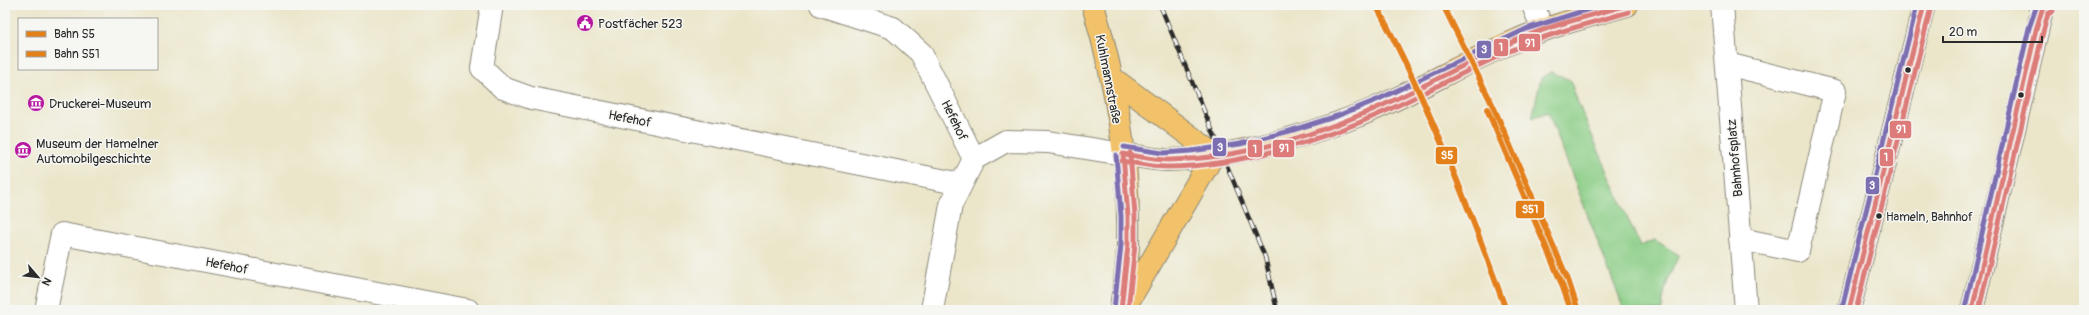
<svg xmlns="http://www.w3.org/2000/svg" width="2089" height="315" font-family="Pangolin,sans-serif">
  <rect width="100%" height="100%" fill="#f6f6f2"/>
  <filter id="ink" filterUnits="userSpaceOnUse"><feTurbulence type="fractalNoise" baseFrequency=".025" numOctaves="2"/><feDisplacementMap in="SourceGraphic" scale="8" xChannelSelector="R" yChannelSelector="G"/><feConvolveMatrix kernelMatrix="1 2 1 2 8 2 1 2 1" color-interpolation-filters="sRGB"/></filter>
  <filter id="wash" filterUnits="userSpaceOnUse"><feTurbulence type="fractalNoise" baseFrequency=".012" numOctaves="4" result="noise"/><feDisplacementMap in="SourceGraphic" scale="16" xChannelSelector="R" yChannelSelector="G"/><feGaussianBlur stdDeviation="0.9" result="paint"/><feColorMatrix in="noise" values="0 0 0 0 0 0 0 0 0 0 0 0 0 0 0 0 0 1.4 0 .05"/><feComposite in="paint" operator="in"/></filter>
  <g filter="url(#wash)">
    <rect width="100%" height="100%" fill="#ebe6ca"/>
    <path fill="#8bcd86" stroke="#5b7c58" d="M1551 72 1570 80 1578 103 1640 246 1655 240 1679 255C1670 273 1663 290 1662 310H1624L1548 112 1532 118 1541 78Z"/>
  </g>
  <g filter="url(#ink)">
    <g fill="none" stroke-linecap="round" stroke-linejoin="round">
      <g stroke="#8b887a" stroke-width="24">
        <path id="minor" d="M492 5 482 68 503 88 531 98 961 184
          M821 5 893 28 921 53 974 159
          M1533 5 1543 30
          M1722 5 1746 310
          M1727 64 1835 91 1798 251 1740 239
          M46 310 62 234 468 310
          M932 310 951 205 974 159 1006 141 1048 142 1123 154
          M1849 310 1924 5
          M1972 310 2042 10 2039 5"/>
      </g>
      <g stroke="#8b887a" stroke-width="24">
        <path id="major" d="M1093 5C1115 80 1130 165 1128 243 1128 265 1123 288 1121 310
          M1111 77 1214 154
          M1123 154C1137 156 1153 160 1168 160 1229 158 1305 137 1362 114 1414 93 1463 63 1515 41 1551 25 1590 16 1627 5
          M1125 307 1214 154"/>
      </g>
      <use href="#minor" stroke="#fff" stroke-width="22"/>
      <use href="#major" stroke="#f2c26a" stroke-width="22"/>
      <g stroke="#2b2b2b" stroke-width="4.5">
        <path id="rail" d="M1160 5 1265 257 1277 310"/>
      </g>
      <use href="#rail" stroke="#f6f6f2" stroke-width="3" stroke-dasharray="9" stroke-linecap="butt"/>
      <g stroke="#f6f6f2" stroke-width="8">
        <path id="bus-1" d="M1123 154C1138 156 1153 160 1168 160 1240 159 1316 135 1381 106 1426 86 1469 61 1515 41 1551 25 1589 16 1627 5
          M1121 310 1128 245V216L1123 154
          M1849 310 1924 5
          M1972 310 2036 30 2042 10 2049 5"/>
      </g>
      <g stroke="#f6f6f2" stroke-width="8">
        <path id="bus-2" d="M1122 161C1137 163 1152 167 1167 167 1236 167 1323 140 1386 111 1430 91 1472 67 1517 48 1553 32 1591 23 1629 12
          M1128 310 1135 245V215L1130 153
          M1856 310 1931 7
          M1979 310 2043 32 2048 14 2053 11"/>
      </g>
      <g stroke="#f6f6f2" stroke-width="8">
        <path id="bus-3" d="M1124 147 1163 153 1191 151 1240 144 1290 131 1337 116 1379 99 1526 29 1602 5
          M1842 308 1917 5
          M1965 308 2029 28 2037 5
          M1114 309 1121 245V216L1116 155"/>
      </g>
      <use href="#bus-1" stroke="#dc7b79" stroke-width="5"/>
      <use href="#bus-2" stroke="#dc7b79" stroke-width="5"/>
      <use href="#bus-3" stroke="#7c6eb0" stroke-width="5"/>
      <g stroke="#f6f6f2" stroke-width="9">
        <path id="rail-1" d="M1376 5C1428 102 1469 207 1506 310
          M1443 5 1493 106 1568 280 1578 310"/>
      </g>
      <g stroke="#f6f6f2" stroke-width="9">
        <path id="rail-2" d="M1487 109 1561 282 1571 310"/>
      </g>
      <use href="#rail-1" stroke="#e3801a" stroke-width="6"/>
      <use href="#rail-2" stroke="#e3801a" stroke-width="6"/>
    </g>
  </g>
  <defs>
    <g id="civic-disc" transform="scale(0.9)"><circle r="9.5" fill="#b5179e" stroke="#f6f6f2"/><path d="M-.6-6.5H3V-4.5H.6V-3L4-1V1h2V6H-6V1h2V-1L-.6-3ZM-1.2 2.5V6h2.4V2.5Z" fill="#fff"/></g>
    <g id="museum-disc" transform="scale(0.9)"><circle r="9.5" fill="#b5179e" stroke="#f6f6f2"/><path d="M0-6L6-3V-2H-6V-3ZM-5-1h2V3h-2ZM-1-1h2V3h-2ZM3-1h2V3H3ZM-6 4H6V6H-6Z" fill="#fff"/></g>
  </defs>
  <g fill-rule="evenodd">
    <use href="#civic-disc" x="585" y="23"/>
    <use href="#museum-disc" x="36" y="103"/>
    <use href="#museum-disc" x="23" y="150"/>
  </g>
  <g fill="#2b2b2b" stroke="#f6f6f2" stroke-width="1.5">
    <circle cx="1908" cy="70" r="3.5"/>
    <circle cx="2021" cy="95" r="3.5"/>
    <circle cx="1879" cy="216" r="3.5"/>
  </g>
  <g text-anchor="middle" stroke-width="3" stroke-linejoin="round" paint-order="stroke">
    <g font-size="12" fill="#2b2b2b" stroke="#f6f6f2" text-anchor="start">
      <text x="1886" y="221">Hameln, Bahnhof</text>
    </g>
    <g font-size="13" fill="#2b2b2b" stroke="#f6f6f2" text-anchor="start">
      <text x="598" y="28">Postfächer 523</text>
      <text x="49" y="108">Druckerei-Museum</text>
      <text x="36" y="148">Museum der Hamelner<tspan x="36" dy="15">Automobilgeschichte</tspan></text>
    </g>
    <g font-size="13" fill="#2b2b2b" stroke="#f6f6f2">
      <text transform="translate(1109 79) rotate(79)" y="5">Kuhlmannstraße</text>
      <text transform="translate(630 118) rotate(11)" y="5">Hefehof</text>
      <text transform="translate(955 120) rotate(64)" y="5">Hefehof</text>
      <text transform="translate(1734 158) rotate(-95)" y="5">Bahnhofsplatz</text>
      <text transform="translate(227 265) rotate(11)" y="5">Hefehof</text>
    </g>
  </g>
  <g stroke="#f6f6f2" stroke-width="1.5">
    <rect x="1518" y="33" width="23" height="19" rx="4" fill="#dc7b79"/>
    <rect x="1493" y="38" width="16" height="19" rx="4" fill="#dc7b79"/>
    <rect x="1476" y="40" width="16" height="19" rx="4" fill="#7c6eb0"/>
    <rect x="1889" y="120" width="23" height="19" rx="4" fill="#dc7b79"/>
    <rect x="1212" y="137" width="15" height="20" rx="4" fill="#7c6eb0"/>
    <rect x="1272" y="139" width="23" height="19" rx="4" fill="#dc7b79"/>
    <rect x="1247" y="139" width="16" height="19" rx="4" fill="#dc7b79"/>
    <rect x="1435" y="146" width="23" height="19" rx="4" fill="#e3801a"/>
    <rect x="1879" y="148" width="15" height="19" rx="4" fill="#dc7b79"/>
    <rect x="1865" y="176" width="15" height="19" rx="4" fill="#7c6eb0"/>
    <rect x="1515" y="200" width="30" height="19" rx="4" fill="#e3801a"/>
  </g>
  <g font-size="11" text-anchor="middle" font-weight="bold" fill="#fff">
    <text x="1530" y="47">91</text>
    <text x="1501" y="51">1</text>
    <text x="1484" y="53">3</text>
    <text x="1901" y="133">91</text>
    <text x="1220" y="151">3</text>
    <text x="1284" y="152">91</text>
    <text x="1255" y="153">1</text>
    <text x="1447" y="159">S5</text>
    <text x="1886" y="161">1</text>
    <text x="1872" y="189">3</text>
    <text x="1530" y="213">S51</text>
  </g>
  <rect width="2089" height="315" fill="none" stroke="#f6f6f2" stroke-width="20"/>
  <rect x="18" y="18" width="140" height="52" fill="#f6f6f2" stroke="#a5a5a2"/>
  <rect x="26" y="31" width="20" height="6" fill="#e3801a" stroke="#a5a5a2"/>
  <text x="54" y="38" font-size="12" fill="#2b2b2b">Bahn S5</text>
  <rect x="26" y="51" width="20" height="6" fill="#e3801a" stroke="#a5a5a2"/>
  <text x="54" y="58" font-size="12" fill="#2b2b2b">Bahn S51</text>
  <g transform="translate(38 277) rotate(118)" stroke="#f6f6f2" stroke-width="3" paint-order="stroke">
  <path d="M0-3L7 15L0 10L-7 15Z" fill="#2b2b2b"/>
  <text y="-6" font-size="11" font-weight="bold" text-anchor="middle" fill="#2b2b2b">N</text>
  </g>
  <path d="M1943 36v6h99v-6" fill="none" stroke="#2b2b2b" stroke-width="2"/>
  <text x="1949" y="36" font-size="12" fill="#2b2b2b" stroke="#f6f6f2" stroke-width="3" paint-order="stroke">20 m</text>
</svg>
